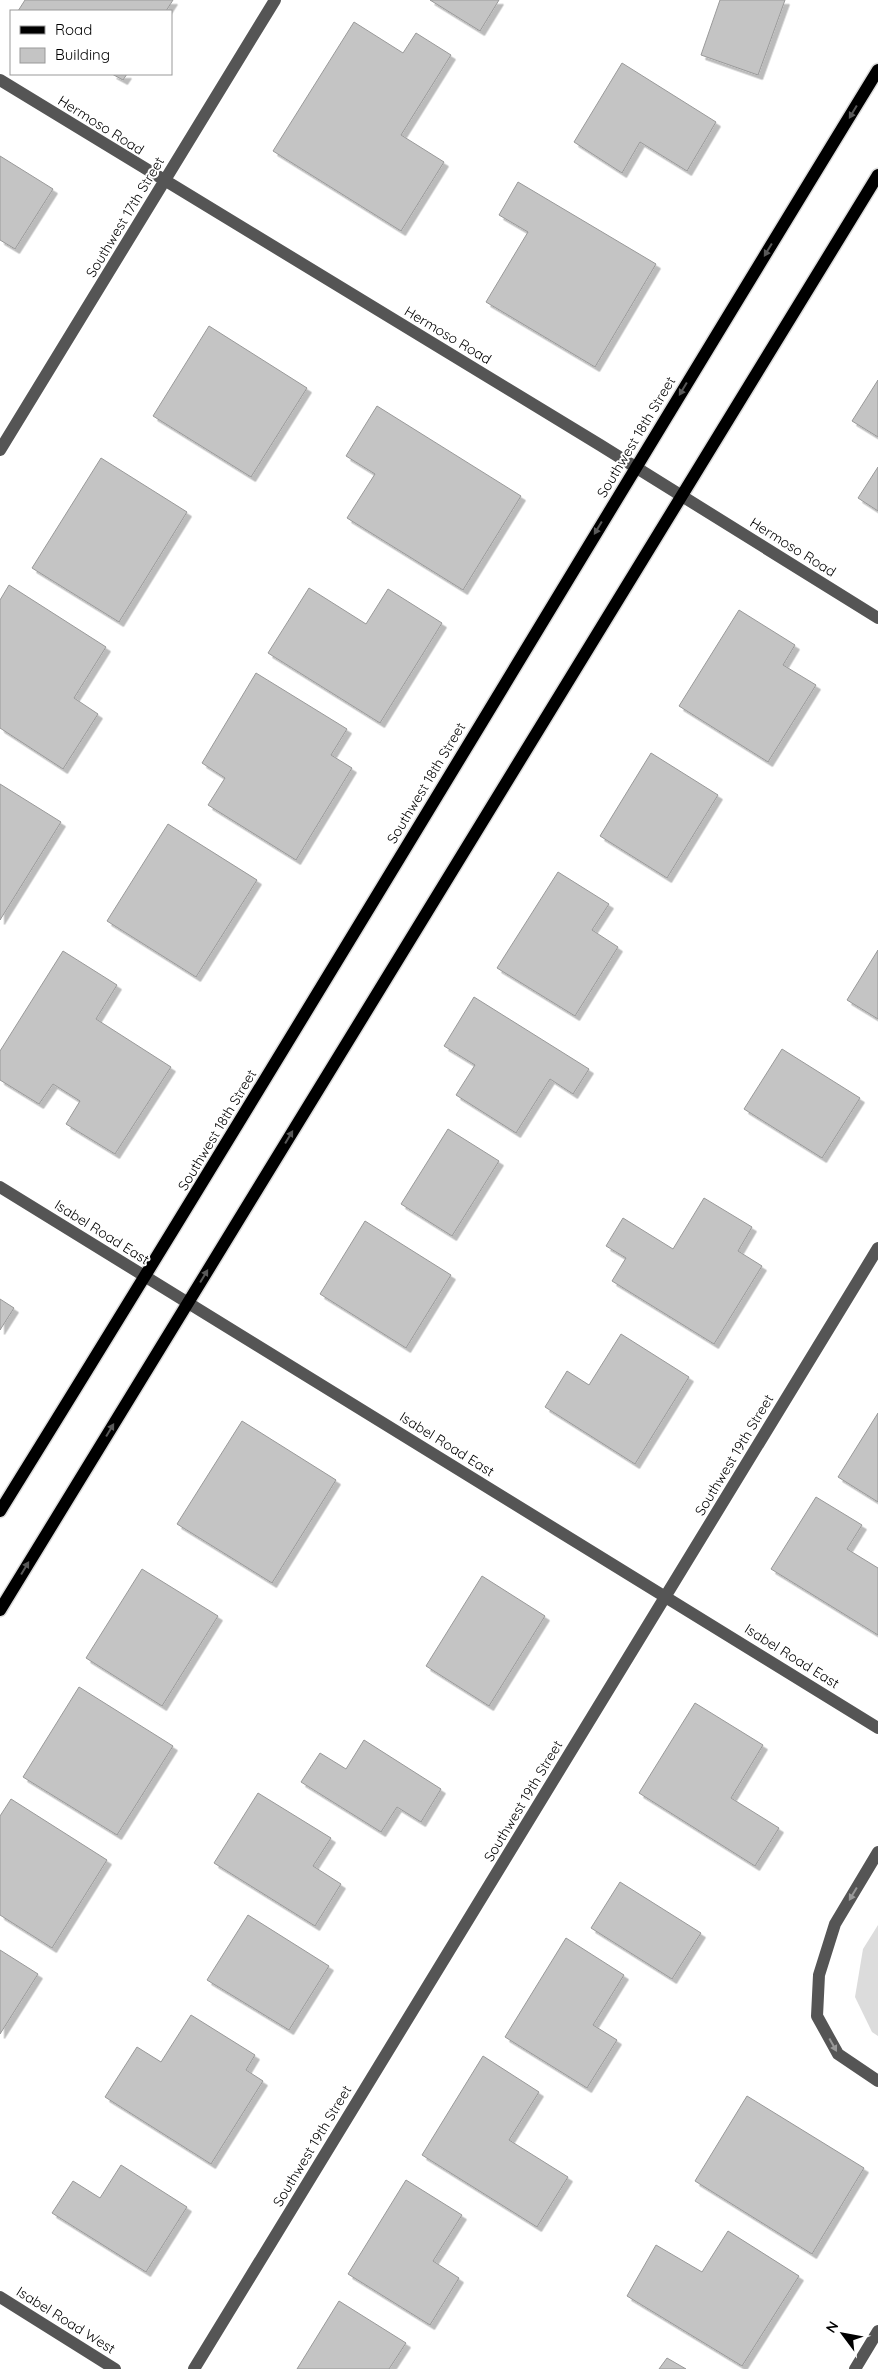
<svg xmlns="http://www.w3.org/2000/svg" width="878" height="2369" font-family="Quicksand,sans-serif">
  <defs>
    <filter id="shadow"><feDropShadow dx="4.5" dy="4.5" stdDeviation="0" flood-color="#0004"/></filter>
  </defs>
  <rect width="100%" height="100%" fill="#fff"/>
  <path fill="#dcdcdc" d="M878 1925V2036L872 2032 855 1997 863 1949Z"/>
  <path fill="#c4c4c4" stroke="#999" filter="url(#shadow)" d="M25 0H173L166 11H18Z
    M430 0H499L480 31Z
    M720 0H785L758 75 701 55Z
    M354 22 403 53 416 33 451 55 401 135 444 162 401 231 273 151Z
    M622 63 716 122 687 171 640 142 622 173 574 142Z
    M112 74H127L123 80Z
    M0 156 53 189 15 249 0 240Z
    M518 182 656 264 595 367 486 302 528 232 499 215Z
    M209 326 307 388 251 477 153 416Z
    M878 380V437L852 421Z
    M377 406 521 496 463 590 347 518 375 474 346 456Z
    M101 458 187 512 119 622 32 568Z
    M878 467V511L858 498Z
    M9 585 106 647 74 698 98 714 63 769 0 728V600Z
    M309 588 366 624 388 589 442 623 380 723 268 653Z
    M739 610 795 645 783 665 816 685 768 762 679 706Z
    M256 673 347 729 331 755 352 768 296 860 208 805 225 778 202 763Z
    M651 753 718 795 667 878 600 836Z
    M0 784 61 822 0 920Z
    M168 824 257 880 196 977 107 921Z
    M558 872 609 904 592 930 618 947 575 1016 497 968Z
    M878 950V1019L847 1000Z
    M63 951 117 985 96 1019 171 1067 115 1154 66 1124 80 1101 53 1084 39 1104 0 1080V1051Z
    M474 997 589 1069 573 1094 550 1079 516 1133 456 1095 475 1065 444 1046Z
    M782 1049 860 1098 822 1158 744 1109Z
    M448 1129 499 1161 452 1236 401 1204Z
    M704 1198 752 1227 738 1251 762 1266 714 1344 612 1281 626 1258 606 1246 623 1218 673 1249Z
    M365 1221 451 1275 406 1348 320 1294Z
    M0 1299 14 1308 0 1330Z
    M621 1334 689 1377 635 1464 545 1407 567 1371 589 1385Z
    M878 1413V1502L838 1477Z
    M242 1421 336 1480 272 1583 177 1524Z
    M816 1497 862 1525 847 1549 878 1568V1635L771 1569Z
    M142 1569 218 1616 162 1706 86 1658Z
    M482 1576 545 1616 489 1706 426 1666Z
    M79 1687 173 1746 117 1835 23 1777Z
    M695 1703 763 1745 731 1798 779 1828 755 1866 639 1793Z
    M364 1740 441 1789 421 1822 397 1807 381 1832 301 1782 320 1753 346 1769Z
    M258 1793 331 1838 313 1866 341 1884 315 1926 214 1863Z
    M11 1799 107 1860 52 1948 0 1915V1816Z
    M620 1882 701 1933 672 1979 591 1928Z
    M248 1915 329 1966 289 2030 207 1980Z
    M566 1938 624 1975 593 2025 617 2040 587 2088 505 2037Z
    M0 1950 38 1974 0 2034Z
    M191 2015 255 2055 246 2070 263 2081 211 2164 105 2097 137 2047 161 2062Z
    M483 2056 539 2092 509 2140 568 2177 537 2227 422 2155Z
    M747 2096 864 2168 812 2254 695 2181Z
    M121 2165 187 2207 146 2272 52 2213 73 2181 100 2198Z
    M406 2180 462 2215 433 2261 459 2278 430 2325 348 2274Z
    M728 2231 799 2276 742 2366 627 2296 656 2245 702 2272Z
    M339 2301 406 2343 389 2369H297Z
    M667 2358 686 2369H659Z"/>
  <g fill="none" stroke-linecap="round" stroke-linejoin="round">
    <g stroke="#dbdbdb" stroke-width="15">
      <path id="major" d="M0 1511C297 1033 584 550 878 70
        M0 1610 878 175"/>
    </g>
    <path stroke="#555" stroke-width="12" d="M0 80 600 445 878 618
      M0 450 275 0
      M0 1187 878 1728
      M878 1852 835 1924 819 1975 817 2016 838 2054 878 2081
      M0 2297 115 2369
      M194 2369 878 1248
      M855 2369 878 2331"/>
    <use href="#major" stroke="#000" stroke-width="12"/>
  </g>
  <defs><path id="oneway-solid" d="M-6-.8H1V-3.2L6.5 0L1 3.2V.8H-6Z" transform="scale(1.25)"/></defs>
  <g fill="#595959">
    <use href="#oneway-solid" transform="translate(853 112) rotate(121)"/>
    <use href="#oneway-solid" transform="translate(768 250) rotate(121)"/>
    <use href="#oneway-solid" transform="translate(683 389) rotate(121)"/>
    <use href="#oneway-solid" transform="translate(598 528) rotate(121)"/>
    <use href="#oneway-solid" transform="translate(289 1137) rotate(-59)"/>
    <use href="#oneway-solid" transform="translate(204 1276) rotate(-59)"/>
    <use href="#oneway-solid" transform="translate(110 1430) rotate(-59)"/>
    <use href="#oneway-solid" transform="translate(25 1568) rotate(-59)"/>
  </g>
  <g fill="#999">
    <use href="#oneway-solid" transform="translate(853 1894) rotate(121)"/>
    <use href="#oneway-solid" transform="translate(833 2045) rotate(61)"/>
  </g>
  <g text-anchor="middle" stroke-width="4" stroke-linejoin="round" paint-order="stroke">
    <g font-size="14" fill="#000" stroke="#fff">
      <text transform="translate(101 125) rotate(32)" y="5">Hermoso Road</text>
      <text transform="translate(125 217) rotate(-59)" y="5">Southwest 17th Street</text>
      <text transform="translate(448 335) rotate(31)" y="5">Hermoso Road</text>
      <text transform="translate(636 437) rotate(-59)" y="5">Southwest 18th Street</text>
      <text transform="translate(793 547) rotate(32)" y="5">Hermoso Road</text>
      <text transform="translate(426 783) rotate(-59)" y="5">Southwest 18th Street</text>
      <text transform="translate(217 1130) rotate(-59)" y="5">Southwest 18th Street</text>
      <text transform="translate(102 1232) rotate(32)" y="5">Isabel Road East</text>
      <text transform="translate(447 1444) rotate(32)" y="5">Isabel Road East</text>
      <text transform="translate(734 1455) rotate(-59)" y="5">Southwest 19th Street</text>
      <text transform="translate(792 1656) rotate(32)" y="5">Isabel Road East</text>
      <text transform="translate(523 1801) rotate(-59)" y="5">Southwest 19th Street</text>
      <text transform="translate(312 2146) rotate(-59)" y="5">Southwest 19th Street</text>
      <text transform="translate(66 2320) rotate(32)" y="5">Isabel Road West</text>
    </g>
  </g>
  <rect x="10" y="10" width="162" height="65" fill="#ffffff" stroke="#999999"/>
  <rect x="20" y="26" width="25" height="8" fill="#000000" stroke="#999999"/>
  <text x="55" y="35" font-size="15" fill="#000000">Road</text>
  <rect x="20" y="48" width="25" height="15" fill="#c4c4c4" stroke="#999999"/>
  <text x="55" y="60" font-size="15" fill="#000000">Building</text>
  <g transform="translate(843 2334) rotate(302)" stroke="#ffffff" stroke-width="4" paint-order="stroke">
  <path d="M0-4L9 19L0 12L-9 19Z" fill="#000000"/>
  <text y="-8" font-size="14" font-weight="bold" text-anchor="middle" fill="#000000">N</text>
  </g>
</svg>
